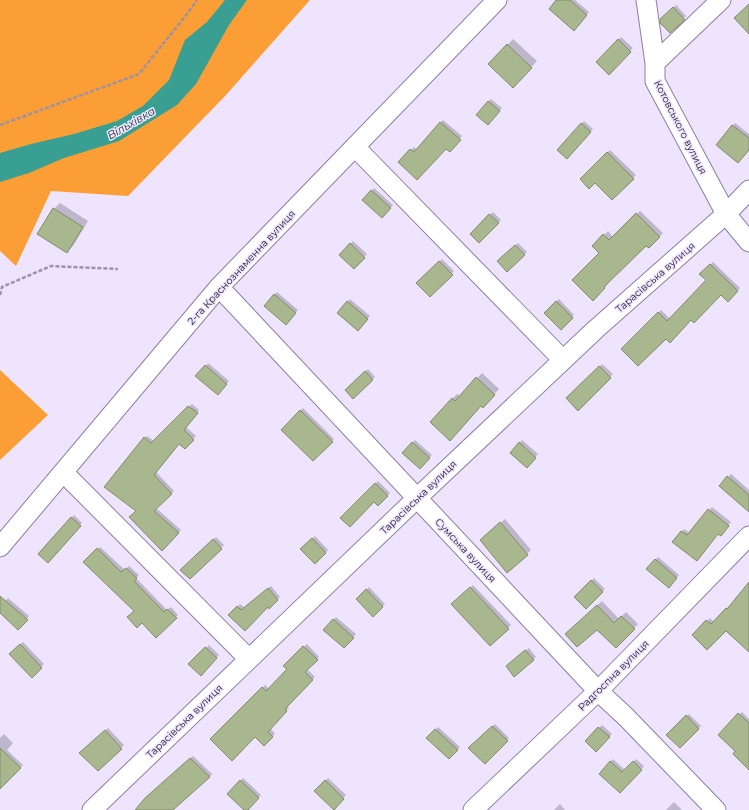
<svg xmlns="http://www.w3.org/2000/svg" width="749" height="810" font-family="Montserrat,sans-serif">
  <rect width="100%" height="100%" fill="#eee4fd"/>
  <path fill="#fb9e35" d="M0 0H310L226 95 128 196 51 191 16 266 0 251Z
    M0 370 48 415 0 460Z"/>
  <path fill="#399f92" d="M225 0H247L229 25 196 84 177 105 119 141 64 158 29 173 0 182V153L31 144 74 134 117 121 143 106 169 80 185 40 207 22Z"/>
  <path fill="#0003" d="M558 0H575L589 12 576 27Z
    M676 5 686 16 670 32 661 19Z
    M621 37 633 48 609 74 597 62Z
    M513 39 537 61 519 81 489 64Z
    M491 99 502 108 488 124 477 114Z
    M443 120 462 136 450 151 446 147 400 162 414 147 417 150Z
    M584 121 593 129 567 158 558 150Z
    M735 123 749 134V149L717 144Z
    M610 150 636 175 612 199 595 181 581 179Z
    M374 188 393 205 382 217 363 200Z
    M60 203 88 221 73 246 67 252 54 209Z
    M640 211 663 233 649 247 646 244 607 283 608 284 593 299 601 253 593 246 608 231 613 237Z
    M493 212 501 220 479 242 471 234Z
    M353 241 367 254 354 268 340 255Z
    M518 243 527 252 507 270 499 261Z
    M442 259 454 271 430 295 418 283Z
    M713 262 740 288 728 300 721 294 691 319 622 349 661 310 670 319 707 280 701 274Z
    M277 292 298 310 289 321 274 295Z
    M350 299 370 316 360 327 348 302Z
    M559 299 574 315 561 328 546 313Z
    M208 363 229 381 220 391 206 366Z
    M602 364 613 374 578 410 567 398Z
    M368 369 375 377 353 398 346 390Z
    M482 373 499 389 483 406 481 405 454 435 452 399 457 394 460 396Z
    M192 404 199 410 186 427 196 436 185 447 180 442 156 472 174 491 156 508 181 530 162 550 137 511 145 438 147 436 154 441Z
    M303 408 334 439 313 459 283 430Z
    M415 440 432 455 420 467 404 453Z
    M522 440 538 454 527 467 511 453Z
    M731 474 749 490V506L720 486Z
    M378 481 390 493 378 505 374 501 341 518Z
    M712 507 731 522 723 532 674 542 684 529 690 533Z
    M74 515 82 523 48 561 39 553Z
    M505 519 531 550 527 554 485 536Z
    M315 536 328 550 315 563 302 549Z
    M216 537 224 545 190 578 182 570Z
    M100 547 125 570 129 566 139 575 136 578 167 610 171 607 178 615 156 636 135 611 85 562Z
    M658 557 679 575 668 587 647 569Z
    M594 578 605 589 586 607 575 597Z
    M749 584V643L726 630 693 635 710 618 714 622 729 606 730 607Z
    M473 585 511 625 490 645 452 604Z
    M271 586 280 597 269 607 268 606 230 615 240 604 245 608Z
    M369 587 385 604 373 616 357 599Z
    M8 598 29 616 18 628 0 612V607Z
    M602 601 619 619 626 612 638 624 616 647 597 628 571 629Z
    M336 617 356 634 347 644 325 630Z
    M23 642 44 664 32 676 10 654Z
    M307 644 319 657 307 669 315 677 287 706 289 708 270 728 275 734 264 744 255 735 211 739 265 685 269 689 288 669 285 666Z
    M209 645 219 655 201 674 190 664Z
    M529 648 536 657 515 676 510 664Z
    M742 712 749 719V762L720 735Z
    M689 714 701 726 680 747 668 735Z
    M495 724 509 738 485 763 470 748Z
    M602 725 612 734 596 750 586 741Z
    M438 727 460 747 449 758 428 738Z
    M108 728 124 745 98 770 81 753Z
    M4 734 13 743 7 750 23 765 4 784 0 781V738Z
    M193 756 212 774 210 777 163 810H137L149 796Z
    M613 759 625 770 636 759 644 766 620 792 600 773Z
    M243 778 261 795 246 810 228 794Z
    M328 778 346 795 334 808 316 791Z
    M674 802 682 810H666Z
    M560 804 565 810H554Z"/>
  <path fill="#a9b78f" stroke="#808d67" d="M556 0H570L587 15 574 31 549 9Z
    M749 4V34L734 18Z
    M673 7 685 20 670 33 660 23V19Z
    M618 39 631 52 609 75 596 62Z
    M507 44 532 68 513 88 488 64Z
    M488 101 500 111 488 125 476 115Z
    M440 122 461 140 450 152 446 149 417 180 398 162 410 149 414 152Z
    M581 123 591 132 567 159 557 150Z
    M732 125 749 138V150L738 163 716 145Z
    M607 152 634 179 612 200 595 183 589 189 580 179Z
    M371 190 391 208 382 218 362 200Z
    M53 208 83 227 67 253 37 234Z
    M636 213 660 237 649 248 646 246 604 287 605 288 593 301 572 280 599 253 592 246 603 234 609 240Z
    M489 214 499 223 479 243 470 234Z
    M350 243 365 258 354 269 339 255Z
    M515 245 525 255 507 272 497 261Z
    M439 261 453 275 430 297 416 283Z
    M710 264 738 291 728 302 721 295 694 323 691 320 670 343 666 339 638 366 621 349 658 312 667 321 706 280 699 274Z
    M274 294 296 313 286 325 264 306Z
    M347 301 368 319 358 331 337 313Z
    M556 301 573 318 561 330 544 313Z
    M205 365 227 384 218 395 195 376Z
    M599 366 611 378 578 411 566 398Z
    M365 371 373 380 353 399 345 390Z
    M476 377 495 395 483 408 481 406 450 441 430 422 452 398 455 401Z
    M188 406 198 413 184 430 194 440 185 449 179 444 154 475 172 494 154 511 179 533 162 551 129 517 136 511 104 487 144 437 151 443Z
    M300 410 333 442 313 461 281 430Z
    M412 442 430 458 420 469 402 453Z
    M519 442 536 458 527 468 510 453Z
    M727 476 749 495V512L719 486Z
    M375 483 388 496 378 506 374 502 350 527 340 518Z
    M708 509 729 526 721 536 718 534 697 561 672 542 681 531 687 535Z
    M71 517 81 526 48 563 38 554Z
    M500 522 528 555 507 573 480 540Z
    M312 538 326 553 315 564 300 549Z
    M213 539 222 549 190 579 180 570Z
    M97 548 121 572 126 568 137 578 134 581 164 612 167 609 177 618 156 638 142 623 137 628 127 617 134 611 83 562Z
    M655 559 677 578 669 588 646 569Z
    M591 580 603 592 586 609 574 597Z
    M749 582V652L726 631 707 650 692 635 706 620 711 624 726 608 727 609Z
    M470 587 509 629 490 646 451 604Z
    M268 588 278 600 269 609 268 607 245 631 228 615 237 606 241 610Z
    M366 589 383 607 373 617 356 599Z
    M0 596 28 620 18 630 0 613Z
    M597 605 614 623 621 616 635 629 616 648 597 630 577 647 565 634Z
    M333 619 354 638 344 648 323 630Z
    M20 644 42 668 32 678 9 654Z
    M303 646 318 660 305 672 313 680 285 709 287 711 268 732 273 737 264 746 255 737 232 761 210 739 262 687 266 691 287 669 283 666Z
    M205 647 217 658 201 676 188 664Z
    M525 650 534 660 514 677 506 666Z
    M738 713 749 723V770L733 754 735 751 718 735Z
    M686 715 699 729 680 748 666 735Z
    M492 726 508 741 485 764 468 748Z
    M598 727 610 737 596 752 585 741Z
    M435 729 458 750 449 759 426 738Z
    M105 730 122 749 98 771 79 753Z
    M0 748 21 768 0 789Z
    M190 758 210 777 173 810H135L145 798Z
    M610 761 622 772 633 761 642 770 620 793 599 774Z
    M240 780 259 798 248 810H244L227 794Z
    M325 780 344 799 334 810 314 791Z"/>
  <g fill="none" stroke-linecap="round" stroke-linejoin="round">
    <g stroke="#8e7ea3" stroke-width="21">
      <path id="minor" d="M646 0 655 63V81L726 214 749 242
        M655 63 721 0
        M355 147 563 360
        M219 287 598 691 626 717 716 810
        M63 472 249 659
        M0 547 219 287 497 0
        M92 810 417 498 596 329 726 214 749 190
        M473 810 598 691 749 536"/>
    </g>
    <path stroke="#9a92a7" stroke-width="2.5" stroke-dasharray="4 2" stroke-linecap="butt" d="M0 125 139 74 187 14 197 0
      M0 295 2 287 51 266 118 269"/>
    <use href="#minor" stroke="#fff" stroke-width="19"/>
  </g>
  <g text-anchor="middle" stroke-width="3" stroke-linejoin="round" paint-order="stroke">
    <g font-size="10" fill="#201a28" stroke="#eee4fd">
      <text transform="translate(681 127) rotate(63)" y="4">Котовського вулиця</text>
      <text transform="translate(241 267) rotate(-47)" y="4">2-га Краснознаменна вулиця</text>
      <text transform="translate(655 277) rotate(-41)" y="4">Тарасівська вулиця</text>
      <text transform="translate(418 497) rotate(-44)" y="4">Тарасівська вулиця</text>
      <text transform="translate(466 550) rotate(47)" y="4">Сумська вулиця</text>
      <text transform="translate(613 675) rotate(-45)" y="4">Радгоспна вулиця</text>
      <text transform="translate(184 721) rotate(-44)" y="4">Тарасівська вулиця</text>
    </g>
    <g font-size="11" font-style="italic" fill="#173632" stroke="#eee4fd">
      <text transform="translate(131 123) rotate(-30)" y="4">Вільхівка</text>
    </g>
  </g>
</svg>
